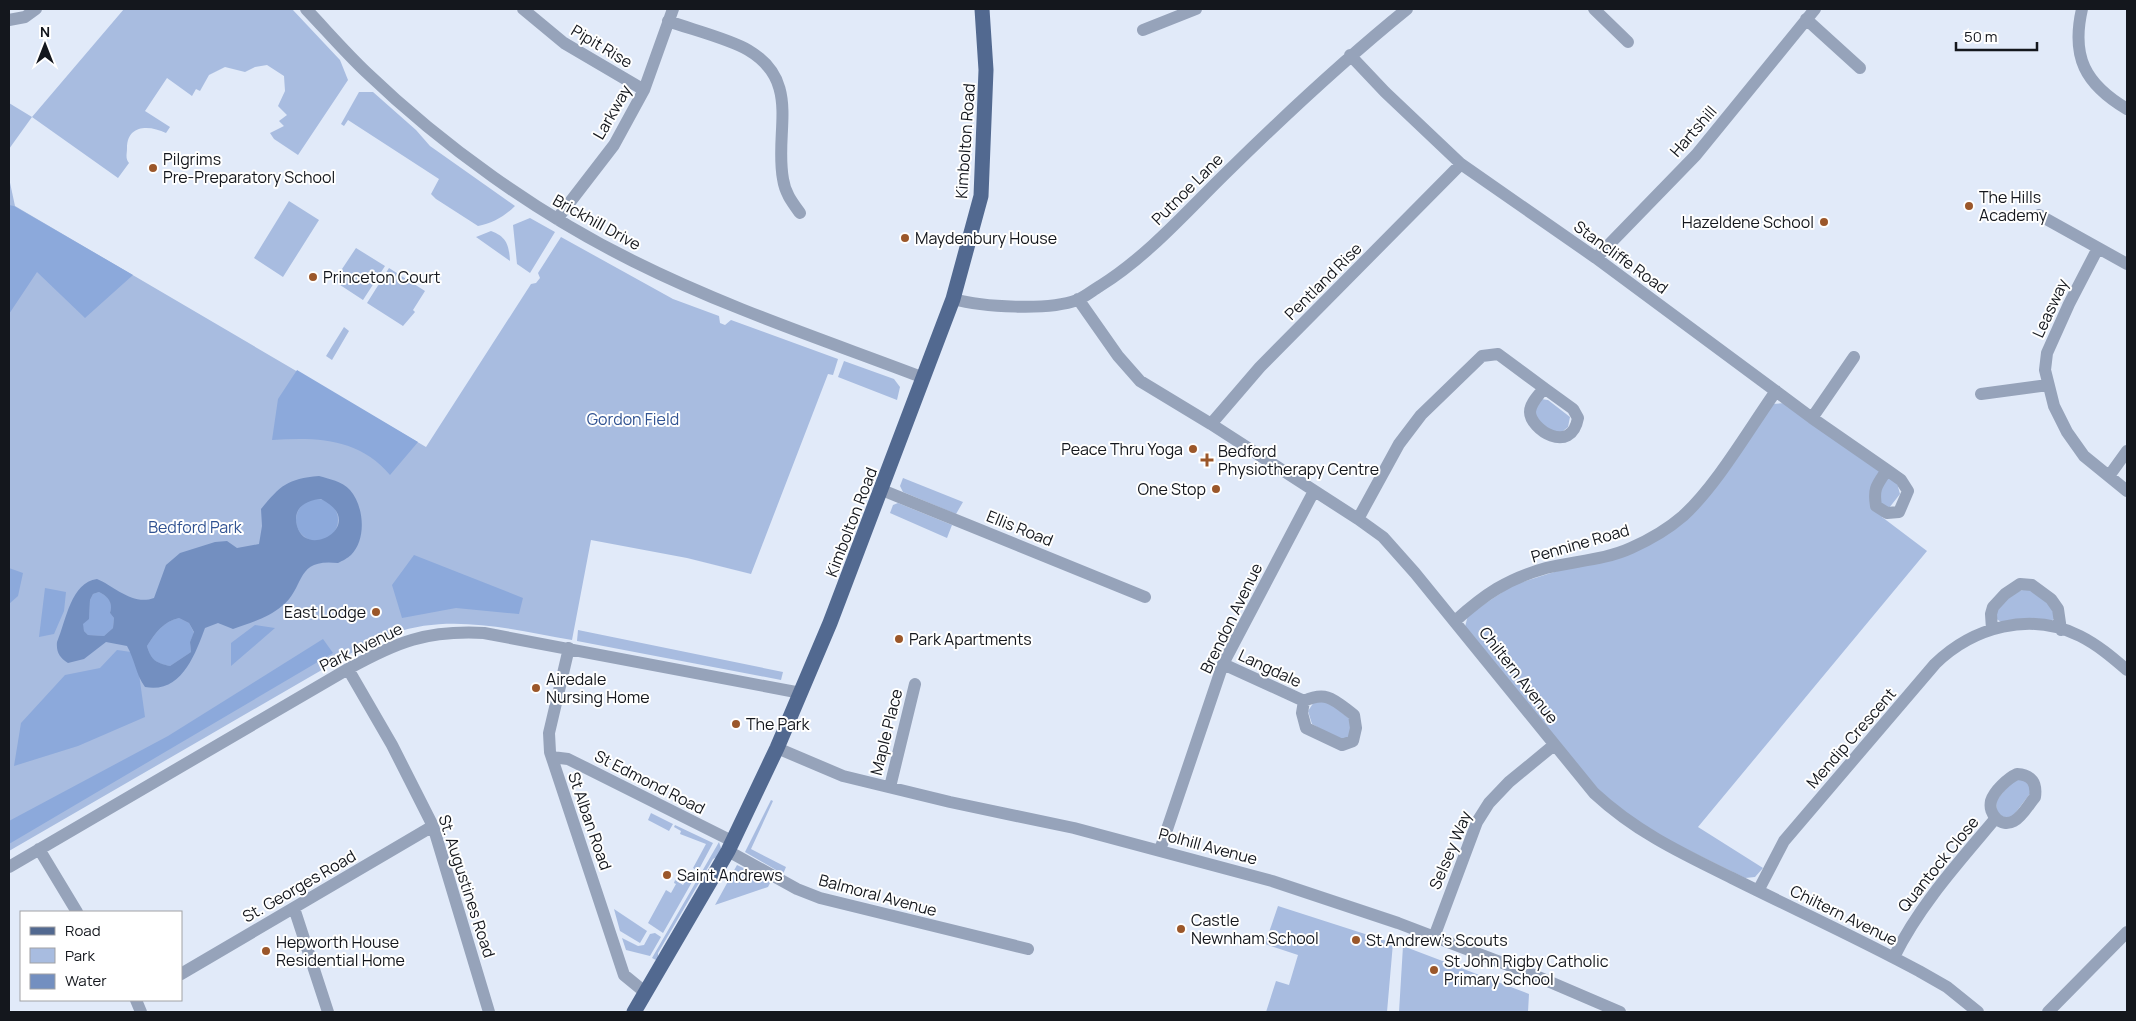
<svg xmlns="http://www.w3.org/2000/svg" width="2136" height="1021" font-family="Manrope,sans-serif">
  <rect width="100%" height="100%" fill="#e1eaf9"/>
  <path fill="#a8bce0" d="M124 9H292L340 60 348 80 298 155 274 139 270 133 284 126 279 121 287 115 278 106 285 91 284 76 267 65 255 67 245 72 225 67 209 75 200 91 196 89 192 96 167 78 145 111 170 127 166 133C150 125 127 124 127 148 127 154 125 158 129 163L118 178 32 117 9 149V103L32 117Z
    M359 92H373L416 130 430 146 515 206C505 216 492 224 478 226L436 199 431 194 439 179 348 120 344 126 341 124Z
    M9 178 15 206 426 447 531 284 536 283 540 278 538 273 561 237 673 299 719 316 720 323 725 325 731 320 838 359 833 375 828 374 751 574 687 558 591 540 572 640C514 630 452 613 394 633 375 640 357 650 339 660L9 851Z
    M289 201 319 220 283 277 254 258Z
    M530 218 555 232 530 273 517 264 513 225Z
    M491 231C507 237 509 245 510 261L476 237Z
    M356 248 385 266 363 300 334 281Z
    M389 268 425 291 413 310 415 312 403 326 367 303Z
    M344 327 349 331 332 360 326 356Z
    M844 361 894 379 900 387 897 400 838 377Z
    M1541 399 1548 400 1570 417 1568 427 1557 436 1531 418Z
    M1786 403 1897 483 1900 494 1882 517 1927 551 1698 827 1763 868 1755 877 1745 878 1642 827 1601 795 1464 631 1468 615 1513 585 1659 539 1772 404Z
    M903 478 963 502 956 514 903 492 900 486Z
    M898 503 952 525 947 538 890 513 893 505Z
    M2033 589 2054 606 2056 618 2049 622H2001L1995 618 1996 611 2014 591Z
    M578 630 783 672 781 680 577 641Z
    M1325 699 1351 720V731L1348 738 1338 739 1312 724 1308 711 1314 702Z
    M2026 779 2032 791 2013 816 2005 818 1997 813 1996 801 2013 780Z
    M771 800 773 801 751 849 786 867 783 874 745 852Z
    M651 813 673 824 669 831 648 820Z
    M675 825 713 843 698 871 693 868 706 844 680 834 681 831 674 827Z
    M719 842 721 848 719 856 713 859 658 953V961L652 958Z
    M737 865 771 881 768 887 715 905Z
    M687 879 692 882 663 933 648 923 666 890 671 893 676 884 674 883 675 880 683 885Z
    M1278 906 1393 943 1387 1012H1266L1276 981 1289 985 1298 955 1265 944Z
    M614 909 647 931 640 943 620 931Z
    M655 933 661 937 650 956 626 950 622 938 638 946 644 945 650 934Z
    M1403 946 1529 994 1528 1012H1399Z"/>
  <path fill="#8ca9db" d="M9 205 14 206 133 275 85 318 37 272 9 314Z
    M297 370 418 442 390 475C359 438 317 437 272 440L278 399Z
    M296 520a21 21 0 1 1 42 0a21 21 0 1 1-42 0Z
    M414 555 523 598 519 614 456 608 402 618 392 585Z
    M9 568 23 573 18 596 9 604Z
    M45 588 66 592 64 611 54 634 39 637Z
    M99 592C109 597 113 602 110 613L114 618 113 628 104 636 88 635 84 631 82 624 89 618 90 600 93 594Z
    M179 618 189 623 194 633 190 642 191 652 170 666C155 663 151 660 147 646 156 632 163 622 179 618Z
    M255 625 275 628 231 666V643Z
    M323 639 333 653 9 844V821L168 736Z
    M117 650 131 652 138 667 145 717 78 746 14 766 21 723 65 675 100 668Z"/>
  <path fill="#738fc0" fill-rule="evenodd" d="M319 476C329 479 342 481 350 490 364 506 367 539 351 555 348 558 342 561 338 563 294 558 306 587 282 606 268 618 249 623 233 629L218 623 205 628C195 655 181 694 145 687 136 675 135 660 127 646L106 642 84 659 68 663C60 658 56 652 57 642 66 621 71 582 97 579 114 586 133 606 154 598L166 565 180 553 215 542 227 541 237 548 259 544 262 526 261 509C281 485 287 479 319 476ZM321 499C369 523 307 561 297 526 292 508 306 500 321 499ZM99 592C109 597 113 603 110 613L114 618 113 628 104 636 88 635 84 631 83 624 89 619 90 600 93 594ZM179 618 189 623 194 632 190 642 191 652 170 666C156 663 151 660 147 646 156 632 163 622 179 618Z"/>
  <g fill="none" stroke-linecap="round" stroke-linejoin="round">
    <path stroke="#96a3ba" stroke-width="12" d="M306 9C326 30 345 52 366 72 443 146 538 214 633 261 727 308 827 341 924 378
      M523 9 564 43 644 90
      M1594 9 1628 42
      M2082 9C2071 57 2085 84 2127 109
      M1806 19 1860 68
      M9 20 25 17 36 9
      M668 21C690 29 730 39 748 50 802 82 774 131 783 179 785 193 792 202 800 213
      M1143 30 1196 9
      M1350 55 1385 92 1461 164 1596 258 1812 418 1887 470 1901 480 1908 491 1899 512 1887 513 1876 506C1873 488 1877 485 1887 470
      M2039 215 2127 264
      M557 219 614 145 644 90 673 9
      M2098 248 2069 304 2047 353 2045 370 2054 406 2067 432 2084 456 2127 491
      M1596 258 1696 155 1815 9
      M953 299C982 307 1049 311 1077 300 1085 297 1093 290 1100 286 1148 256 1186 212 1227 172 1285 115 1344 60 1407 9
      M1078 299 1118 356 1140 381 1211 424 1358 519 1383 537 1415 573 1594 793C1636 832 1681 853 1732 878 1794 909 1858 938 1919 971L1947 987 1978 1012
      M1544 388 1573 409 1578 418C1571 456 1530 429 1530 412 1530 403 1539 395 1544 388Z
      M1981 394 2048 385
      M1812 418 1854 357
      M1211 424 1260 367 1461 164
      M2109 476 2127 451
      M882 490 1145 597
      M1358 519 1399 444 1421 415 1482 356 1498 354 1544 388
      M1455 621C1485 594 1507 579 1546 568 1574 561 1605 560 1631 548 1649 540 1668 529 1683 516 1717 485 1749 429 1776 391
      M1992 629 1991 614 1993 607 2005 594 2020 584 2032 585 2051 599 2058 609 2061 630
      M569 648 549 733 550 752 624 975 646 993
      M1223 664 1304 701C1328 690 1335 701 1354 715L1356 728 1353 741 1342 745 1306 728 1302 713 1304 701
      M348 669 392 745 433 826 489 1012
      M777 748 843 776 950 802 1074 828 1272 881 1398 923 1529 973 1620 1012
      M552 757 568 759 732 841
      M2017 774C2032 775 2037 783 2035 797 2029 804 2022 817 2014 821 2001 828 1988 815 1991 801 1994 791 2008 778 2017 774Z
      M890 787 915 684
      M39 849 77 912
      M1160 850 1223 664 1314 491
      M728 851 797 889 820 898 1028 949
      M9 867 348 669C397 642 426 630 484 633L801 693
      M1758 891 1784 841 1935 664C1973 627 2030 611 2080 636 2098 645 2113 658 2127 670
      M294 908 328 1012
      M1434 937 1477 822 1489 803 1509 782 1554 745
      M1894 957C1919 906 1958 863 1995 819
      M181 974 433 826
      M136 1000 141 1012
      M2048 1012 2127 932"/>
    <path stroke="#526990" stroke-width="15" d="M634 1012 728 851 777 748 830 623 953 299 981 196 986 70 982 9"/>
  </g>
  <g fill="#9b572a" stroke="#fff" stroke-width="2">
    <circle cx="153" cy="168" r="5"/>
    <circle cx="1969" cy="206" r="5"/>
    <circle cx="1824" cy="222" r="5"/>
    <circle cx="905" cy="238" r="5"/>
    <circle cx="313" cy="277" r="5"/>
    <circle cx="1193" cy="449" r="5"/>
    <path d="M1204.5 452.5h5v5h5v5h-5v5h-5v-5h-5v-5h5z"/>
    <circle cx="1216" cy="489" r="5"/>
    <circle cx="376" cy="612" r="5"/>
    <circle cx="899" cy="639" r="5"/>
    <circle cx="536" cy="688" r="5"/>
    <circle cx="736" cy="724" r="5"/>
    <circle cx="667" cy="875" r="5"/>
    <circle cx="1181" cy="929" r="5"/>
    <circle cx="1356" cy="940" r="5"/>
    <circle cx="266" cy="951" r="5"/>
    <circle cx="1434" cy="970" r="5"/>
  </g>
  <g text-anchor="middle" stroke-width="4" stroke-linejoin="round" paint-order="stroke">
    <g font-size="16" fill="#14171d" stroke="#fff">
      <text transform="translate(602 46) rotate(31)" y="6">Pipit Rise</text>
      <text transform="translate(612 112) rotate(-60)" y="6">Larkway</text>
      <text transform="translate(1693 131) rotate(-49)" y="6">Hartshill</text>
      <text transform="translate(965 141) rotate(-86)" y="6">Kimbolton Road</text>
      <text transform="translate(1187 189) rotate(-45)" y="6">Putnoe Lane</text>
      <text transform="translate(597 222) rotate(29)" y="6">Brickhill Drive</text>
      <text transform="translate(1621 257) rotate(36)" y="6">Stancliffe Road</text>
      <text transform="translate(1323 281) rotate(-45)" y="6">Pentland Rise</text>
      <text transform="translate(2050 308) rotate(-65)" y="6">Leasway</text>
      <text transform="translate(851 522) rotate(-69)" y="6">Kimbolton Road</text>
      <text transform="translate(1020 528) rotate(22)" y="6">Ellis Road</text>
      <text transform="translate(1580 543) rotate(-16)" y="6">Pennine Road</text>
      <text transform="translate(1231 618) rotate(-64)" y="6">Brendon Avenue</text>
      <text transform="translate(361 647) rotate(-26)" y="6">Park Avenue</text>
      <text transform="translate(1270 668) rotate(25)" y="6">Langdale</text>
      <text transform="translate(1519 675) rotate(52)" y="6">Chiltern Avenue</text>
      <text transform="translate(886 732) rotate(-76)" y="6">Maple Place</text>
      <text transform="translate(1851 738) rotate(-49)" y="6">Mendip Crescent</text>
      <text transform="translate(650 782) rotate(27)" y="6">St Edmond Road</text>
      <text transform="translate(590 821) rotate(71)" y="6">St Alban Road</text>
      <text transform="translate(1208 846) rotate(15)" y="6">Polhill Avenue</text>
      <text transform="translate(1450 850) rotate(-67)" y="6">Selsey Way</text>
      <text transform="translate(1938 864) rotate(-51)" y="6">Quantock Close</text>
      <text transform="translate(299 886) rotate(-30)" y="6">St. Georges Road</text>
      <text transform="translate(467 886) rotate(72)" y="6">St. Augustines Road</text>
      <text transform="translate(878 895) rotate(15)" y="6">Balmoral Avenue</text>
      <text transform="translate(1844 915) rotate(26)" y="6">Chiltern Avenue</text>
    </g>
    <g font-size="16" fill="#14171d" stroke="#fff" text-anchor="start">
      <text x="163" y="165">Pilgrims<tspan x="163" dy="18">Pre-Preparatory School</tspan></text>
      <text x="1979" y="203">The Hills<tspan x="1979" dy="18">Academy</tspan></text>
      <text x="1814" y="228" text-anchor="end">Hazeldene School</text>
      <text x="915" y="244">Maydenbury House</text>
      <text x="323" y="283">Princeton Court</text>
      <text x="1183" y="455" text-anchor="end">Peace Thru Yoga</text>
      <text x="1218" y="457">Bedford<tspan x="1218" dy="18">Physiotherapy Centre</tspan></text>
      <text x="1206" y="495" text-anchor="end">One Stop</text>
      <text x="366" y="618" text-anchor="end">East Lodge</text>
      <text x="909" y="645">Park Apartments</text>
      <text x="546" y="685">Airedale<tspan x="546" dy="18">Nursing Home</tspan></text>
      <text x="746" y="730">The Park</text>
      <text x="677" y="881">Saint Andrews</text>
      <text x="1191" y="926">Castle<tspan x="1191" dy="18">Newnham School</tspan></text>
      <text x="1366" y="946">St Andrew's Scouts</text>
      <text x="276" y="948">Hepworth House<tspan x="276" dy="18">Residential Home</tspan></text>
      <text x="1444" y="967">St John Rigby Catholic<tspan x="1444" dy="18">Primary School</tspan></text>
    </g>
    <g font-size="16" fill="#315392" stroke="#fff">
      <text x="633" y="425">Gordon Field</text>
      <text x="195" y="533">Bedford Park</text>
    </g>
  </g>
  <rect width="2136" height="1021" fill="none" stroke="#14171d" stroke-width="20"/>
  <rect x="20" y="911" width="162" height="90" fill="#ffffff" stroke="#a1a2a5"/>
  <rect x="30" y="927" width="25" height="8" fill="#526990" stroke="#a1a2a5"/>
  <text x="65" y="936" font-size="15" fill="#14171d">Road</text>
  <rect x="30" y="948" width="25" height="15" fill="#a8bce0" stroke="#a1a2a5"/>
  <text x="65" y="961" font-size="15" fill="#14171d">Park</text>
  <rect x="30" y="974" width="25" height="15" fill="#738fc0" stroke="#a1a2a5"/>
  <text x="65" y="986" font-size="15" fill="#14171d">Water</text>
  <g transform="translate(45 45)" stroke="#ffffff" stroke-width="4" paint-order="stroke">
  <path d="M0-4L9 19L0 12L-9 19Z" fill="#14171d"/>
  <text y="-8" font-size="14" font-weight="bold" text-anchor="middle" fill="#14171d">N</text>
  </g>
  <path d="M1956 42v8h81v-8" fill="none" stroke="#14171d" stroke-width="2.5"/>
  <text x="1964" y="42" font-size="15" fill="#14171d" stroke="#ffffff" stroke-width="4" paint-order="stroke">50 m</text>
</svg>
